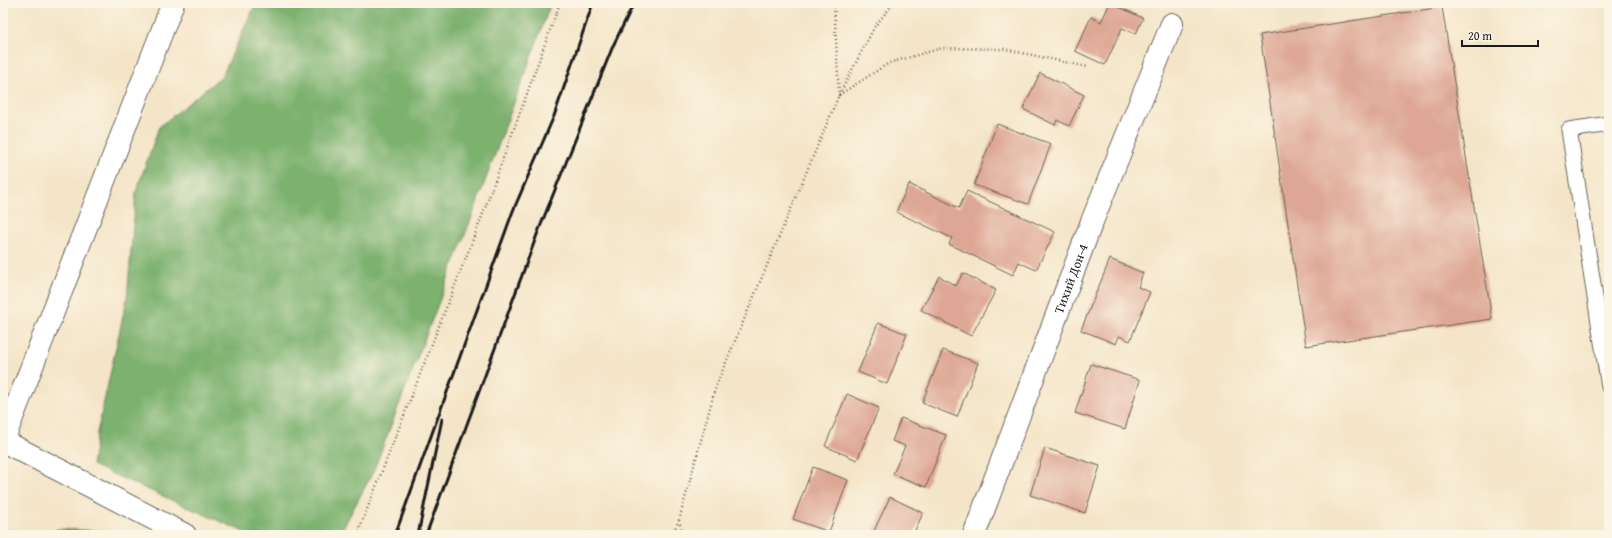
<svg xmlns="http://www.w3.org/2000/svg" width="1612" height="538" font-family="'Gentium Book Plus',serif">
  <rect width="100%" height="100%" fill="#fcf5e5"/>
  <filter id="ink" filterUnits="userSpaceOnUse"><feTurbulence type="fractalNoise" baseFrequency=".025" numOctaves="2"/><feDisplacementMap in="SourceGraphic" scale="8" xChannelSelector="R" yChannelSelector="G"/><feConvolveMatrix kernelMatrix="1 2 1 2 8 2 1 2 1" color-interpolation-filters="sRGB"/></filter>
  <filter id="wash" filterUnits="userSpaceOnUse"><feTurbulence type="fractalNoise" baseFrequency=".012" numOctaves="4" result="noise"/><feDisplacementMap in="SourceGraphic" scale="16" xChannelSelector="R" yChannelSelector="G"/><feGaussianBlur stdDeviation="0.9" result="paint"/><feColorMatrix in="noise" values="0 0 0 0 0 0 0 0 0 0 0 0 0 0 0 0 0 1.4 0 .05"/><feComposite in="paint" operator="in"/></filter>
  <g filter="url(#wash)">
    <rect width="100%" height="100%" fill="#f4e5c8"/>
    <path fill="#7cb16e" stroke="#4c6645" d="M256 3H551L473 214 373 472 341 532 331 535H251L92 465 97 433 127 298 136 192 159 127 222 76Z
      M57 529 103 531 112 535H53Z"/>
    <g id="blocks">
      <path fill="#dea795" d="M1110 3 1143 18 1136 34 1122 28 1105 65 1075 51 1091 17 1101 22Z
        M1442 7 1492 319 1306 346 1260 35Z
        M1040 73 1084 95 1069 126 1057 120 1055 125 1023 109Z
        M997 124 1051 144 1028 204 974 185Z
        M909 184 959 208 967 191 1055 232 1036 270 1019 262 1013 275 949 244 952 238 896 212Z
        M1110 259 1143 273 1138 287 1150 292 1130 341 1119 336 1116 344 1081 330Z
        M963 273 996 290 971 336 921 310 939 276 956 286Z
        M878 323 907 334 887 384 858 372Z
        M943 350 978 363 957 417 922 403Z
        M1091 364 1140 380 1125 429 1075 413Z
        M847 394 879 408 857 460 825 446Z
        M901 418 946 435 926 487 893 474 905 446 892 441Z
        M1045 448 1100 466 1085 513 1030 495Z
        M813 467 848 480 829 532 793 519Z
        M890 497 923 513 913 535H872Z
        M3 530 19 535H3Z"/>
    </g>
  </g>
  <g filter="url(#ink)">
    <use href="#blocks" fill-opacity="0" stroke="#686258" stroke-width="1"/>
    <g fill="none" stroke-linecap="round" stroke-linejoin="round">
      <g stroke="#686258" stroke-width="17">
        <path id="service" d="M1609 124 1569 130 1609 387"/>
      </g>
      <g stroke="#686258" stroke-width="24">
        <g id="minor">
          <path d="M3 441 185 535"/>
          <path id="s1" d="M974 535 1091 224 1172 24"/>
        </g>
      </g>
      <g stroke="#686258" stroke-width="24">
        <path id="tertiary" d="M3 441 173 3"/>
      </g>
      <path stroke="#686258" stroke-width="2.5" stroke-dasharray="1 3" stroke-linecap="butt" d="M834 3 839 95 889 63 942 48 1004 49 1088 67
        M679 520 683 535
        M357 535 481 219 560 3
        M672 535 679 520 716 386 839 95 875 26 894 3"/>
      <use href="#service" stroke="#fff" stroke-width="15"/>
      <use href="#minor" stroke="#fff" stroke-width="22"/>
      <use href="#tertiary" stroke="#fff" stroke-width="22"/>
      <path stroke="#1c1c1c" stroke-width="3" d="M395 535 513 211 554 116 593 3
        M418 535 442 419
        M426 535 538 232 613 46 634 3"/>
    </g>
  </g>
  <g text-anchor="middle" stroke-width="3.5" stroke-linejoin="round" paint-order="stroke">
    <g font-size="13" fill="#1c1c1c" stroke="#fcf5e5">
      <text dy="5" stroke="none"><textPath href="#s1" startOffset="274">Тихий Дон-4</textPath></text>
    </g>
  </g>
  <rect width="1612" height="538" fill="none" stroke="#fcf5e5" stroke-width="16"/>
  <path d="M1462 40v6h76v-6" fill="none" stroke="#1c1c1c" stroke-width="2"/>
  <text x="1468" y="40" font-size="12" fill="#1c1c1c" stroke="#fcf5e5" stroke-width="3" paint-order="stroke">20 m</text>
</svg>
